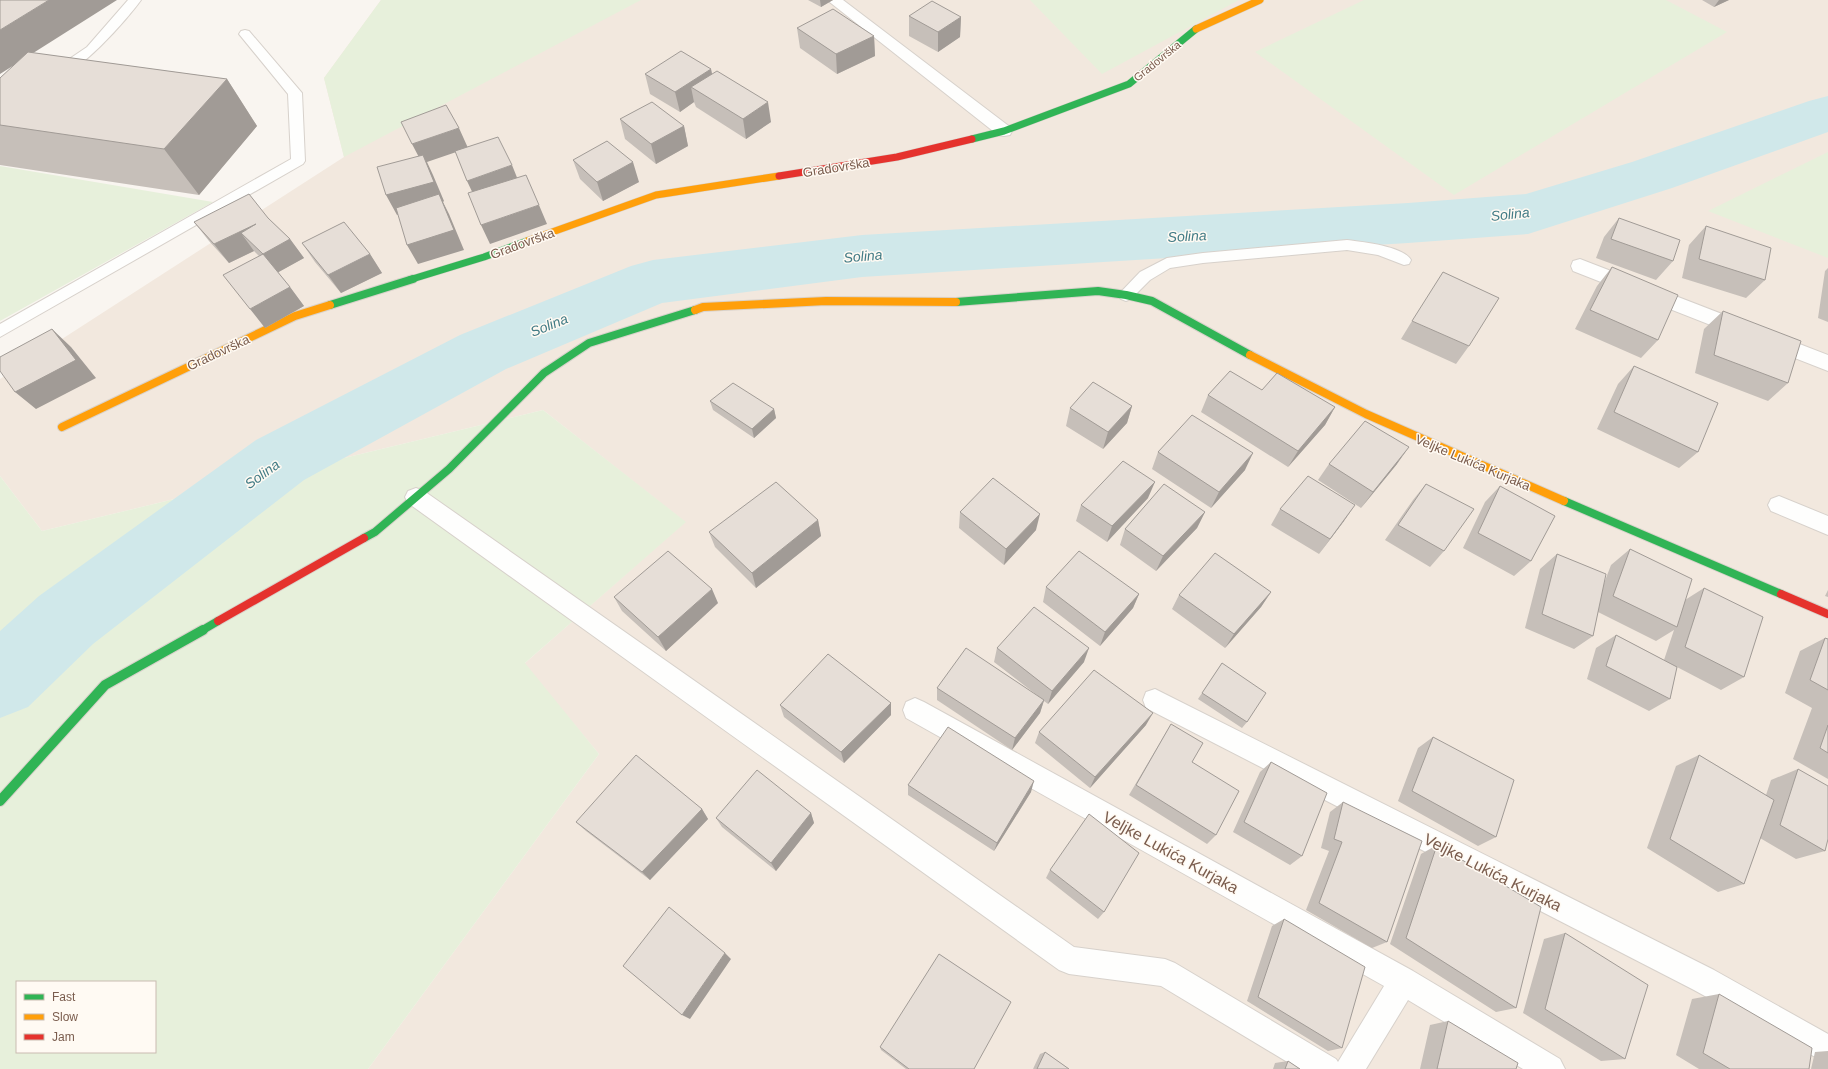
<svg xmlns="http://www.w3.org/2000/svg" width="1828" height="1069" font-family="Arial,sans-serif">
  <rect width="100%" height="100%" fill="#f9f5f0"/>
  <path fill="#f2e8de" d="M381 0H1828V1069H368L599 754 524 664 685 522 543 410 42 531 0 476V379L344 157 324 78Z"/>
  <path fill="#e7f0db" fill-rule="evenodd" d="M381 0H641L344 157 324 78Z
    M1030 0H1239L1102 74Z
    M1364 0H1666L1727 32 1454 195 1255 52Z
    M1828 152V258L1708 211Z
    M0 166 213 202 0 321Z
    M543 410 686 522 525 663 599 754 368 1069H0V476L42 531ZM17 982H155V1052H17Z"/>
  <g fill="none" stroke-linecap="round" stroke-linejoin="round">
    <path fill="#d0e8ea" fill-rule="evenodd" d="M1828 96V132L1672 188 1528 234 1408 243 862 277 662 303 506 369 304 480 93 644 28 707 0 718V631L39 596 256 440 460 335 631 266 653 260 862 235 1408 203 1526 194 1632 162 1809 101Z"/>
    <g stroke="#d7d1cb" stroke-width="2">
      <path id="lane" d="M128 0H141C129 17 74 81 53 76L52 73 53 70 87 47Z
        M245 30 249 31 302 93 305 161 303 164 0 337V324L291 159 288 94 239 34 241 31Z
        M1347 240C1362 242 1403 246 1411 260L1409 264 1404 265 1378 255 1347 250 1203 263 1170 268 1150 280 1131 299 1126 301 1121 299 1118 295 1140 272 1167 258 1203 253Z"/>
    </g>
    <g stroke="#d7d1cb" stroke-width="2">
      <path id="street" d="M827 0H843L1010 127 1012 131 1010 135 1004 136 998 135Z
        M1580 259 1828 355V371L1573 271 1571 266 1573 261Z
        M416 488 424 491 1074 947 1165 959 1175 963 1336 1059 1338 1062 1384 986 906 718 903 710 906 702 915 698 924 702 1413 971 1560 1059 1565 1069H1523L1408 1000 1366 1069H1299L1161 986 1069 974 1059 970 408 503 405 497 408 491Z
        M1779 496 1828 516V535L1771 511 1768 505 1771 499Z
        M1155 689 1714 970 1828 1034V1064L1694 990 1146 708 1143 700 1146 692Z"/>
    </g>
    <g stroke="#d9d2cb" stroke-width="8">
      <path id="fast-far2" d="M972 139 1004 131 1129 84 1196 29
        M409 280 484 257 527 241"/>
    </g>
    <g stroke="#d9d2cb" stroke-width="10">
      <path id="fast-far1" d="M956 302 1098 291 1126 295 1152 301 1250 355
        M330 305 413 279
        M1564 501 1781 594
        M364 538 375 532 449 469 544 373 589 343 695 310
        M201 631 218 621"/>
    </g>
    <g stroke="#d9d2cb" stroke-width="12">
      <path id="fast" d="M0 801 105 685 203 630"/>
    </g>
    <g stroke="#d9d2cb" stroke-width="8">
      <path id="slow-far1" d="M1196 29 1260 0
        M527 241 656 195 779 176"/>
    </g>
    <g stroke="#d9d2cb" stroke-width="10">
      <path id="slow" d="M695 310 703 307 826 301 956 302
        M1250 355 1366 414 1564 501
        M62 427 295 316 330 305"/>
    </g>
    <g stroke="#d9d2cb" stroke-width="8">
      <path id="jam-far1" d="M779 176 897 157 972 139"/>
    </g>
    <g stroke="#d9d2cb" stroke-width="10">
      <path id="jam" d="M1781 594 1828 614
        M218 621 364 538"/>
    </g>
    <use href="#lane" fill="#fefefd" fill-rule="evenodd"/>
    <use href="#street" fill="#fefefd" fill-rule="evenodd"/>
    <use href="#fast-far2" stroke="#30b455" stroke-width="7"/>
    <use href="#fast-far1" stroke="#30b455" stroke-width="8"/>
    <use href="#fast" stroke="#30b455" stroke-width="10"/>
    <use href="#slow-far1" stroke="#ff9f0a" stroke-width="7"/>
    <use href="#slow" stroke="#ff9f0a" stroke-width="8"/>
    <use href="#jam-far1" stroke="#e5322d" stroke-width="7"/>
    <use href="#jam" stroke="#e5322d" stroke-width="8"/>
  </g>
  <path fill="#c6bfb9" d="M808 0H833L821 7Z
    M1702 0H1729L1714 7Z
    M909 16 961 17 960 37 938 52 909 36Z
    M797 28 874 36 875 56 837 74 800 48Z
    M33 53 227 79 257 126 199 195 0 165V78Z
    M711 69 712 75 771 122 746 139 696 107 694 102 680 112 650 94 645 74Z
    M620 119 684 126 688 146 656 164 625 139Z
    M573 160 639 182 603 201 580 179Z
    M268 218 290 239 304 258 278 272 290 287 304 306 265 328 259 256 254 251 229 263 209 241 194 222Z
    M1619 218 1673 261 1656 280 1596 258 1604 237Z
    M1706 226 1765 280 1746 298 1682 278 1689 245Z
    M302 243 370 254 382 273 341 293 315 262Z
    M1612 267 1658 340 1641 358 1575 329 1597 286Z
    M1828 268V322L1818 318 1825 271Z
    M1723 311 1788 383 1768 401 1695 373 1704 329Z
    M1412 321 1469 346 1456 364 1401 339Z
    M1634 366 1698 452 1679 468 1597 429 1618 384Z
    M1262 390 1335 407 1325 425 1288 467 1201 412 1208 395Z
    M710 401 774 409 776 418 754 438 713 410Z
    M1132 406 1127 423 1103 449 1066 426 1070 408Z
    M1158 452 1245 470 1211 508 1152 469Z
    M1329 464H1397L1361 508 1318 480Z
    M1426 484 1444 551 1430 567 1385 540 1413 500Z
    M1500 486 1531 561 1514 576 1463 548 1485 502Z
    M1148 498 1107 542 1076 521 1081 505Z
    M1280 509 1344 521 1319 554 1271 525Z
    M960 512 1036 530 1004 565 959 528Z
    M1205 512 1197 528 1156 571 1120 545 1125 529Z
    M818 520 821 536 756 588 715 547 709 532Z
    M1630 549 1685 600 1704 588 1744 677 1721 690 1677 667 1670 699 1649 711 1587 679 1596 648 1616 635 1664 660 1674 630 1656 641 1598 612 1593 636 1574 649 1525 628 1540 569 1557 554 1603 586 1611 565Z
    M1046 587 1139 594 1133 608 1100 646 1043 602Z
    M1828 590V597L1825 596Z
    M1271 592 1261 607 1225 648 1172 609 1179 595Z
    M614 597 718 603 666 651 622 611Z
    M1825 638 1828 639V779L1793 759 1812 708 1785 693 1800 651Z
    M997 648 1084 662 1048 704 1044 701 1040 713 1012 750 937 700V688L1042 699 994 662Z
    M1222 663 1247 722 1242 728 1198 699Z
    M891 703V715L844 763 784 717 780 705Z
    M1171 724 1192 762 1216 835 1207 844 1129 795Z
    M1146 725 1090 788 1035 743 1039 732Z
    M1433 737 1496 837 1478 846 1398 801 1418 748Z
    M1699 755 1766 795 1771 780 1798 769 1825 851 1796 859 1760 838 1744 884 1718 892 1647 848 1676 766Z
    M1271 762 1302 856 1290 865 1233 832 1260 772Z
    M908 785 1031 792 994 851 908 795Z
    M1343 802 1387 942 1372 948 1306 910 1329 851 1321 848 1330 812Z
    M702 809 708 819 650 880 586 831 576 822Z
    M811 813 814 823 776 871 722 827 716 818Z
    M1437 845 1516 1008 1496 1012 1390 944 1421 854Z
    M1050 870 1104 912 1098 919 1046 878Z
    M1284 919 1342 1048 1328 1051 1247 1001 1272 926Z
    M1565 933 1625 1059 1601 1061 1523 1013 1544 939Z
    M1719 994 1809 1069H1699L1676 1055 1692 999Z
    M1448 1021 1516 1069H1420L1430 1025Z
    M880 1047 974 1069H906L881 1050Z
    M1828 1051V1069H1811L1815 1052Z
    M1045 1052 1069 1069H1033L1040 1054Z
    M1288 1061 1300 1069H1273L1275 1063Z"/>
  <path fill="#a19b96" d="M49 0H117L0 74V30Z
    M820 0H833L821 7Z
    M1719 0H1729L1714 7Z
    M961 17 960 37 938 52V32Z
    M874 36 875 56 837 74 836 54Z
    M711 69 715 89 691 87 694 102 680 112 675 92Z
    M227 79 257 126 199 195 164 149Z
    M768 102 771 122 746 139 743 119Z
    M684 126 688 146 656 164 651 144Z
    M459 128 468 148 427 162 433 175 444 201 443 202 449 214 464 250 418 264 407 245 442 202 397 215 386 195 422 163 412 144Z
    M633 162 639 182 603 201 597 182Z
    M512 165 520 185 476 200 467 181Z
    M539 205 547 224 490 244 481 225Z
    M256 224 241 233 254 251 229 263 214 244Z
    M290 239 304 258 277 273 263 254Z
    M370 254 382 273 341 293 328 275Z
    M290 287 304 306 265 328 250 309Z
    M52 329 71 347 96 378 36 409 15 392Z
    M1132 406 1127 423 1103 449 1108 432Z
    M1335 407 1325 425 1288 467 1298 451Z
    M774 409 776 418 754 438 752 429Z
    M1409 447 1397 464 1361 508 1373 492Z
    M1253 453 1245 470 1211 508 1219 492Z
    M1155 482 1148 498 1107 542 1112 526Z
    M1355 505 1344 521 1319 554 1330 539Z
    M1205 512 1197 528 1156 571 1163 556Z
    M1040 514 1036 530 1004 565 1006 549Z
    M818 520 821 536 756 588 752 573Z
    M712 589 718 603 666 651 658 637Z
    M1271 592 1261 607 1225 648 1234 634Z
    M1139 594 1133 608 1100 646 1105 632Z
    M1089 648 1084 662 1048 704 1052 691Z
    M1044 700 1040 713 1012 750 1015 738Z
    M891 703V715L844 763 841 752Z
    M1153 713 1146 725 1090 788 1095 777Z
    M1034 781 1031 792 994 851 997 843Z
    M702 809 708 819 650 880 642 872Z
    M811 813 814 823 776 871 771 863Z
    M725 953 731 959 690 1019 682 1015Z"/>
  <path fill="#e6ded7" stroke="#a19b96" d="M0 0H49L0 30Z
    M932 1 961 17 938 32 909 16Z
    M833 9 874 36 836 54 797 28Z
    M681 51 711 69 675 92 645 74Z
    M28 52 227 79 164 149 0 125V78Z
    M717 71 768 102 743 119 691 87Z
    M652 102 684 126 651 144 620 119Z
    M446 105 459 128 412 144 401 122Z
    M498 137 512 165 467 181 455 151Z
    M607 141 633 162 597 182 573 160Z
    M423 155 434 182 386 195 377 167Z
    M526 175 539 205 481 225 468 193Z
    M249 194 268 218 290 239 263 254 241 233 256 224 214 244 194 222Z
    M439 194 454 230 407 245 396 208Z
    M1619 218 1680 240 1673 261 1611 239Z
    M344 222 370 254 328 275 302 243Z
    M1706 226 1771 248 1765 280 1699 259Z
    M263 254 290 287 250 309 223 275Z
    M1612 267 1678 295 1658 340 1590 310Z
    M1443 272 1499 298 1469 346 1412 321Z
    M1723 311 1801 341 1788 383 1714 355Z
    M52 329 76 360 15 392 0 371V357Z
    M1634 366 1718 403 1698 452 1614 412Z
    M1230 371 1262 390 1277 373 1335 407 1298 451 1208 395Z
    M1093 382 1132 406 1108 432 1070 408Z
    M733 383 774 409 752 429 710 401Z
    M1192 415 1253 453 1219 492 1158 452Z
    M1365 421 1409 447 1373 492 1329 464Z
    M1123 461 1155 482 1112 526 1081 505Z
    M1308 476 1355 505 1330 539 1280 509Z
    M993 478 1040 514 1006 549 960 512Z
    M776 482 818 520 752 573 709 532Z
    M1164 484 1205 512 1163 556 1125 529Z
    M1426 484 1474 509 1444 551 1398 525Z
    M1500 486 1555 516 1531 561 1478 533Z
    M1630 549 1692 579 1677 627 1613 596Z
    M668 551 712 589 658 637 614 597Z
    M1079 551 1139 594 1105 632 1046 587Z
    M1215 553 1271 592 1234 634 1179 595Z
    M1557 554 1606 574 1593 636 1542 614Z
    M1704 588 1763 617 1744 677 1685 647Z
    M1034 607 1089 648 1052 691 997 648Z
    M1616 635 1677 667 1670 699 1606 666Z
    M1825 638 1828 639V690L1810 680Z
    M966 648 1044 700 1015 738 937 688Z
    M828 654 891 703 841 752 780 705Z
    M1222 663 1266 693 1247 722 1202 693Z
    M1094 670 1153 713 1095 777 1039 732Z
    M1171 724 1203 743 1192 762 1239 791 1216 835 1136 785Z
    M1828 725V753L1820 748Z
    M948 727 1034 781 997 843 908 785Z
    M1433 737 1514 780 1496 837 1412 791Z
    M636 755 702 809 642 872 576 822Z
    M1699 755 1774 800 1744 884 1670 839Z
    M1271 762 1327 793 1302 856 1244 822Z
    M1798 769 1828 786V839L1825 851 1780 825Z
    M757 770 811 813 771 863 716 818Z
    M1343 802 1422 841 1387 942 1319 903 1342 842 1334 839Z
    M1089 814 1139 853 1104 912 1050 870Z
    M1437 845 1541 907 1516 1008 1406 938Z
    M669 907 725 953 682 1015 623 966Z
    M1284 919 1365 967 1342 1048 1258 997Z
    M1565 933 1648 985 1625 1059 1545 1009Z
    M939 954 1011 1002 974 1069H909L880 1047Z
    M1719 994 1812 1048 1809 1069H1730L1703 1053Z
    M1448 1021 1518 1063 1516 1069H1437Z
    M1045 1052 1069 1069H1037Z
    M1288 1061 1300 1069H1285Z"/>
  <g text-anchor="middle" stroke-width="3" stroke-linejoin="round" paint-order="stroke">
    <g font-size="11" fill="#7a5c4d" stroke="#fffaf3">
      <text transform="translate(1157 61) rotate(-39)" y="4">Gradovrška</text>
    </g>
    <g font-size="13" fill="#7a5c4d" stroke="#fffaf3">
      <text transform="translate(836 167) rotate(-9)" y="5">Gradovrška</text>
      <text transform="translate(522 243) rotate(-20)" y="5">Gradovrška</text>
      <text transform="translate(218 352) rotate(-25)" y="5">Gradovrška</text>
      <text transform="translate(1473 462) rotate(23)" y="5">Veljke Lukića Kurjaka</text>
    </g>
    <g font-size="14" font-style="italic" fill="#437c86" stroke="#fffaf3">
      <text transform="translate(1510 214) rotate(-6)" y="5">Solina</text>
      <text transform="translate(1187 236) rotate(-3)" y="5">Solina</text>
      <text transform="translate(863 256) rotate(-5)" y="5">Solina</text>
      <text transform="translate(549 325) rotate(-22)" y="5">Solina</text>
      <text transform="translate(262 474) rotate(-36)" y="5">Solina</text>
    </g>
    <g font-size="16" fill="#7a5c4d" stroke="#fffaf3">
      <text transform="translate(1171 852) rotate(29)" y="6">Veljke Lukića Kurjaka</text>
      <text transform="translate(1493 872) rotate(27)" y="6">Veljke Lukića Kurjaka</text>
    </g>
  </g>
  <rect x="16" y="981" width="140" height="72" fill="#fffaf3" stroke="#cabbb1"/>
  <rect x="24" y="994" width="20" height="6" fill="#30b455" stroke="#cabbb1"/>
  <text x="52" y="1001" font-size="12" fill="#7a5c4d">Fast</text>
  <rect x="24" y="1014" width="20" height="6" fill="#ff9f0a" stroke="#cabbb1"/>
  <text x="52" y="1021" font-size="12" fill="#7a5c4d">Slow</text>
  <rect x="24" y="1034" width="20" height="6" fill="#e5322d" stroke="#cabbb1"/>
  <text x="52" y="1041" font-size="12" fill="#7a5c4d">Jam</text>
</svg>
